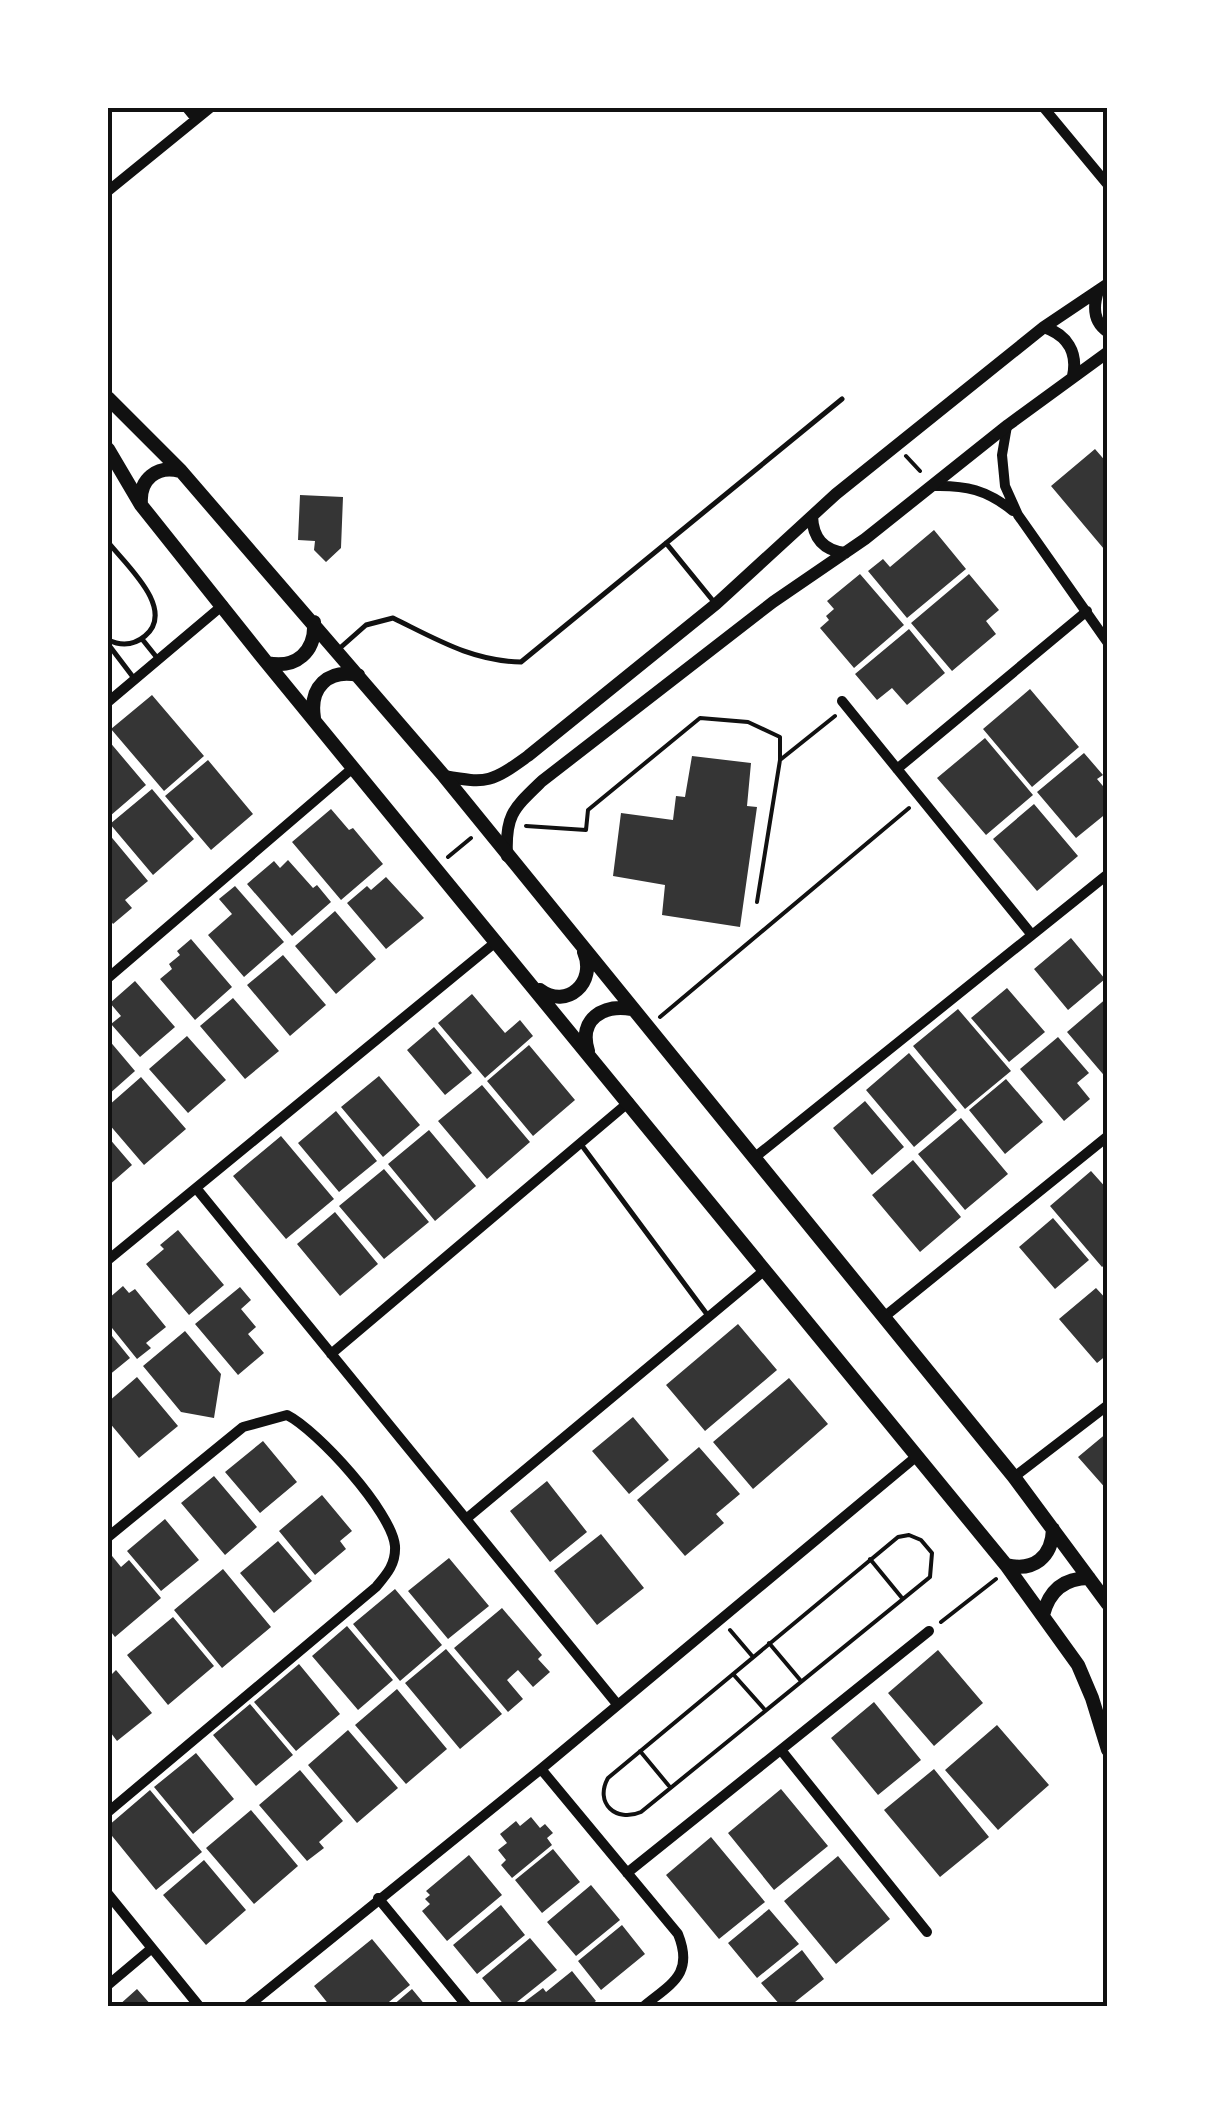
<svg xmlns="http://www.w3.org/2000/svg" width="1215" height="2114" font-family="'Nunito Sans',sans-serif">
  <rect width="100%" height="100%" fill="#fff"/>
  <path fill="#353535" d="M1095 449 1108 464V546L1104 549 1051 486Z
    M300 495 343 497 341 548 326 562 314 550 315 541 298 540Z
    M934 530 966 569 907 618 868 571 883 559 890 567Z
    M860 574 904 625 854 668 820 628 829 620 826 616 834 609 827 601Z
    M969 574 999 610 986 621 996 634 952 671 911 623Z
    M909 629 945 673 907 705 892 688 877 700 855 674Z
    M1030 689 1079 747 1032 787 983 729Z
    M152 695 204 756 164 791 111 729Z
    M985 738 1033 795 986 835 937 778Z
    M108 740 146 785 110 816 108 813Z
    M1084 753 1103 775 1097 779 1108 792V799L1103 803 1108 812 1076 838 1037 792Z
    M692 756 751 763 747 806 757 807 740 927 662 915 665 885 613 876 621 813 673 820 676 796 685 797Z
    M208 760 253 814 211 850 165 796Z
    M152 789 194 839 153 875 110 824Z
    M1034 804 1078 856 1037 891 993 839Z
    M331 809 349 830 353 828 383 864 341 900 292 842Z
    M108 833 148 881 125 900 132 908 113 924 108 917Z
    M288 860 313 888 317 885 331 902 292 936 247 884 274 861 280 868Z
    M386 877 424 918 386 949 347 903 367 886 371 890Z
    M235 886 284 942 244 977 208 935 232 914 219 899Z
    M335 911 376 959 336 994 295 946Z
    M1071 938 1105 979 1068 1010 1034 969Z
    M191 939 232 987 195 1020 160 979 172 969 169 964 180 955 177 951Z
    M283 955 326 1005 290 1036 247 985Z
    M135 981 175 1027 140 1057 111 1024 121 1016 110 1003Z
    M1007 988 1045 1032 1009 1062 971 1018Z
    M472 994 505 1033 520 1020 533 1036 485 1078 438 1023Z
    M1108 997V1080L1067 1032Z
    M233 998 279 1051 245 1079 200 1026Z
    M958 1009 1011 1071 965 1109 913 1046Z
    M434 1027 472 1073 445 1095 407 1050Z
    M187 1036 226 1080 188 1113 149 1069Z
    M1058 1037 1089 1073 1077 1083 1090 1099 1064 1121 1020 1069Z
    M108 1039 135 1071 108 1095Z
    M529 1045 575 1100 533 1136 487 1081Z
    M909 1053 957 1110 914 1147 866 1090Z
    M379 1076 420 1125 383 1157 341 1107Z
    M141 1077 186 1129 144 1165 108 1123V1106Z
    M1006 1079 1043 1122 1005 1154 969 1110Z
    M482 1085 530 1142 487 1179 438 1121Z
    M865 1101 904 1147 872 1175 833 1128Z
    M336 1111 377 1161 339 1192 298 1143Z
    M961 1118 1008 1174 965 1210 918 1154Z
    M429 1130 476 1186 435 1221 388 1164Z
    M281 1136 334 1199 286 1239 233 1176Z
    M108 1137 132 1165 108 1186Z
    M913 1160 961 1217 920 1252 872 1195Z
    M384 1169 429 1222 384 1259 339 1206Z
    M1091 1171 1108 1190V1262L1102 1267 1050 1206Z
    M335 1212 378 1264 340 1296 297 1244Z
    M1053 1218 1089 1260 1055 1289 1019 1247Z
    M178 1230 224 1285 189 1315 146 1264 164 1249 160 1245Z
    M123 1286 129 1293 135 1289 166 1327 146 1343 151 1348 137 1359 108 1323V1299Z
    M240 1287 251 1300 241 1309 256 1327 248 1334 264 1353 238 1375 195 1324Z
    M1096 1288 1108 1301V1354L1097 1363 1059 1319Z
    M738 1324 777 1370 705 1431 666 1385Z
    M108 1331 130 1358 108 1376Z
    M185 1331 221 1374 214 1418 181 1412 143 1366Z
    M137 1377 178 1426 139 1458 108 1421V1402Z
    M789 1378 828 1424 753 1489 713 1442Z
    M633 1417 669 1460 629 1494 592 1451Z
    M1108 1432V1491L1078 1457Z
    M263 1441 297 1482 260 1513 225 1472Z
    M699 1447 740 1494 716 1514 724 1523 685 1556 637 1500Z
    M214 1476 257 1527 225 1555 181 1503Z
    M547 1481 587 1532 550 1562 510 1511Z
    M322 1495 352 1531 340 1541 346 1549 315 1575 279 1531Z
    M165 1519 199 1560 161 1591 127 1551Z
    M601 1534 644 1588 597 1625 554 1571Z
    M278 1541 312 1581 274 1613 240 1573Z
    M108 1551 121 1567 129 1560 161 1598 115 1637 108 1628Z
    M449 1558 489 1606 448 1639 408 1591Z
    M223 1569 271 1627 222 1668 174 1610Z
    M395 1589 442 1645 400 1681 353 1624Z
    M502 1608 542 1655 538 1659 550 1672 533 1687 518 1670 507 1680 523 1699 508 1712 454 1648Z
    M173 1617 214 1666 168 1705 127 1655Z
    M347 1626 393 1680 358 1710 312 1656Z
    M446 1649 502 1714 460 1749 405 1683Z
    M938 1650 983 1703 934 1746 888 1693Z
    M299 1664 340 1714 296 1751 254 1702Z
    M116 1670 152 1713 117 1741 108 1729V1678Z
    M397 1689 447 1749 406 1784 355 1725Z
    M874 1702 921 1760 878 1795 831 1738Z
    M250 1704 293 1755 256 1786 213 1735Z
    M997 1725 1049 1785 998 1830 945 1770Z
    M348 1730 398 1788 357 1823 308 1765Z
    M196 1753 234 1799 193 1834 154 1787Z
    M934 1769 989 1837 940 1877 884 1810Z
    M300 1770 343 1821 319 1842 324 1848 307 1861 259 1805Z
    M781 1789 828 1846 774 1890 728 1833Z
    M150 1790 202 1852 156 1890 108 1831V1826Z
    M251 1810 298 1866 254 1904 206 1848Z
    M531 1817 540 1828 545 1824 553 1833 547 1838 552 1845 512 1878 501 1865 506 1860 498 1850 507 1843 500 1834 516 1821 520 1826Z
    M711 1837 765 1902 719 1939 666 1875Z
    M553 1849 580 1882 542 1913 515 1880Z
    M469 1855 502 1895 447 1941 422 1911 430 1904 425 1899 430 1895 426 1891Z
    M838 1856 890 1919 836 1964 784 1901Z
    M204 1860 246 1910 206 1945 163 1895Z
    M591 1885 620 1920 576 1956 547 1922Z
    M501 1905 525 1935 477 1974 453 1945Z
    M769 1909 799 1944 757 1978 728 1943Z
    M622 1925 645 1954 601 1990 578 1961Z
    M530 1938 557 1970 512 2006H505L482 1978Z
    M372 1939 410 1985 384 2006H330L314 1986Z
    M802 1950 824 1979 790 2006H781L761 1983Z
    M572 1971 596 2001 589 2006H519L543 1988 546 1992Z
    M137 1989 152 2006H118Z
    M412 1989 426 2006H392Z"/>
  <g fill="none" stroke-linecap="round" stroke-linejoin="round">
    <path stroke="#111" stroke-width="4" d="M906 456 920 471
      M526 826 586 830 588 810 700 718 748 722 780 737V760
      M448 857 471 838
      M757 902 780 760 835 716
      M660 1017 909 808
      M909 1535 921 1540 932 1553 930 1577 641 1812C616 1823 594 1803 608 1778L898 1537Z
      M870 1559 902 1598
      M941 1622 996 1579
      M730 1630 753 1657
      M769 1643 801 1681
      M733 1674 765 1710
      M640 1751 669 1786"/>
    <path stroke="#111" stroke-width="5" d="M108 542C125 564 177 609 145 636 133 646 121 646 108 640
      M666 543 714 602
      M142 639 158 659
      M108 644 133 677
      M340 648 366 625 393 618C436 639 472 661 521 662L842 399
      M580 1143 709 1317"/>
    <path stroke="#111" stroke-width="10" d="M187 108 196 119
      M1044 108 1108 185
      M108 191 210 108
      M1007 426 1002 455 1005 486 1018 515 1108 643
      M933 486C966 485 987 490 1013 511
      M842 701 1032 935
      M108 702 223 605
      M897 769 1087 611
      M108 978 354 767
      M754 1158 1108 874
      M196 1188 617 1704
      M108 1260 497 941
      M884 1317 1108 1136
      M331 1354 629 1102
      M1014 1477 1108 1405
      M466 1519 765 1270
      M108 1537 243 1427 287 1415C317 1430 392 1512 395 1546 396 1564 387 1574 376 1587L108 1812
      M781 1750 927 1932
      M541 1769 678 1934C694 1974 672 1983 644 2006
      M627 1873 929 1631
      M108 1894 199 2006
      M378 1898 467 2006
      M108 1985 152 1948
      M248 2006 541 1769 917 1456"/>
    <path stroke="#111" stroke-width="12" d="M1098 291C1093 307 1093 322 1108 332
      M1044 327C1067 335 1078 352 1073 376
      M812 516C813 538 823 550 845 553
      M444 776C488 784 492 782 528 756L716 604 836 494 1044 327 1108 284
      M507 856C505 815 513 809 542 781L773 602 865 539 1008 425 1108 352"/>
    <path stroke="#111" stroke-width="14" d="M108 398 181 471 444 776 1014 1477 1108 1604
      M108 449 141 505 267 663 1006 1565 1078 1665 1092 1698 1108 1750
      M141 504C139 479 157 465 180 471
      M267 663C296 669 316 652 314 622
      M314 718C309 687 328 669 358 675
      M540 990C567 1010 597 982 584 952
      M588 1051C578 1019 603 1004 632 1009
      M1006 1565C1034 1572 1052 1557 1053 1529
      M1043 1615C1049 1591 1064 1578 1089 1578"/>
  </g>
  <rect width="1215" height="2114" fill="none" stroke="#ffffff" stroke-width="220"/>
  <rect x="110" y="110" width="995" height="1894" fill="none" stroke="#111" stroke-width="4"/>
</svg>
